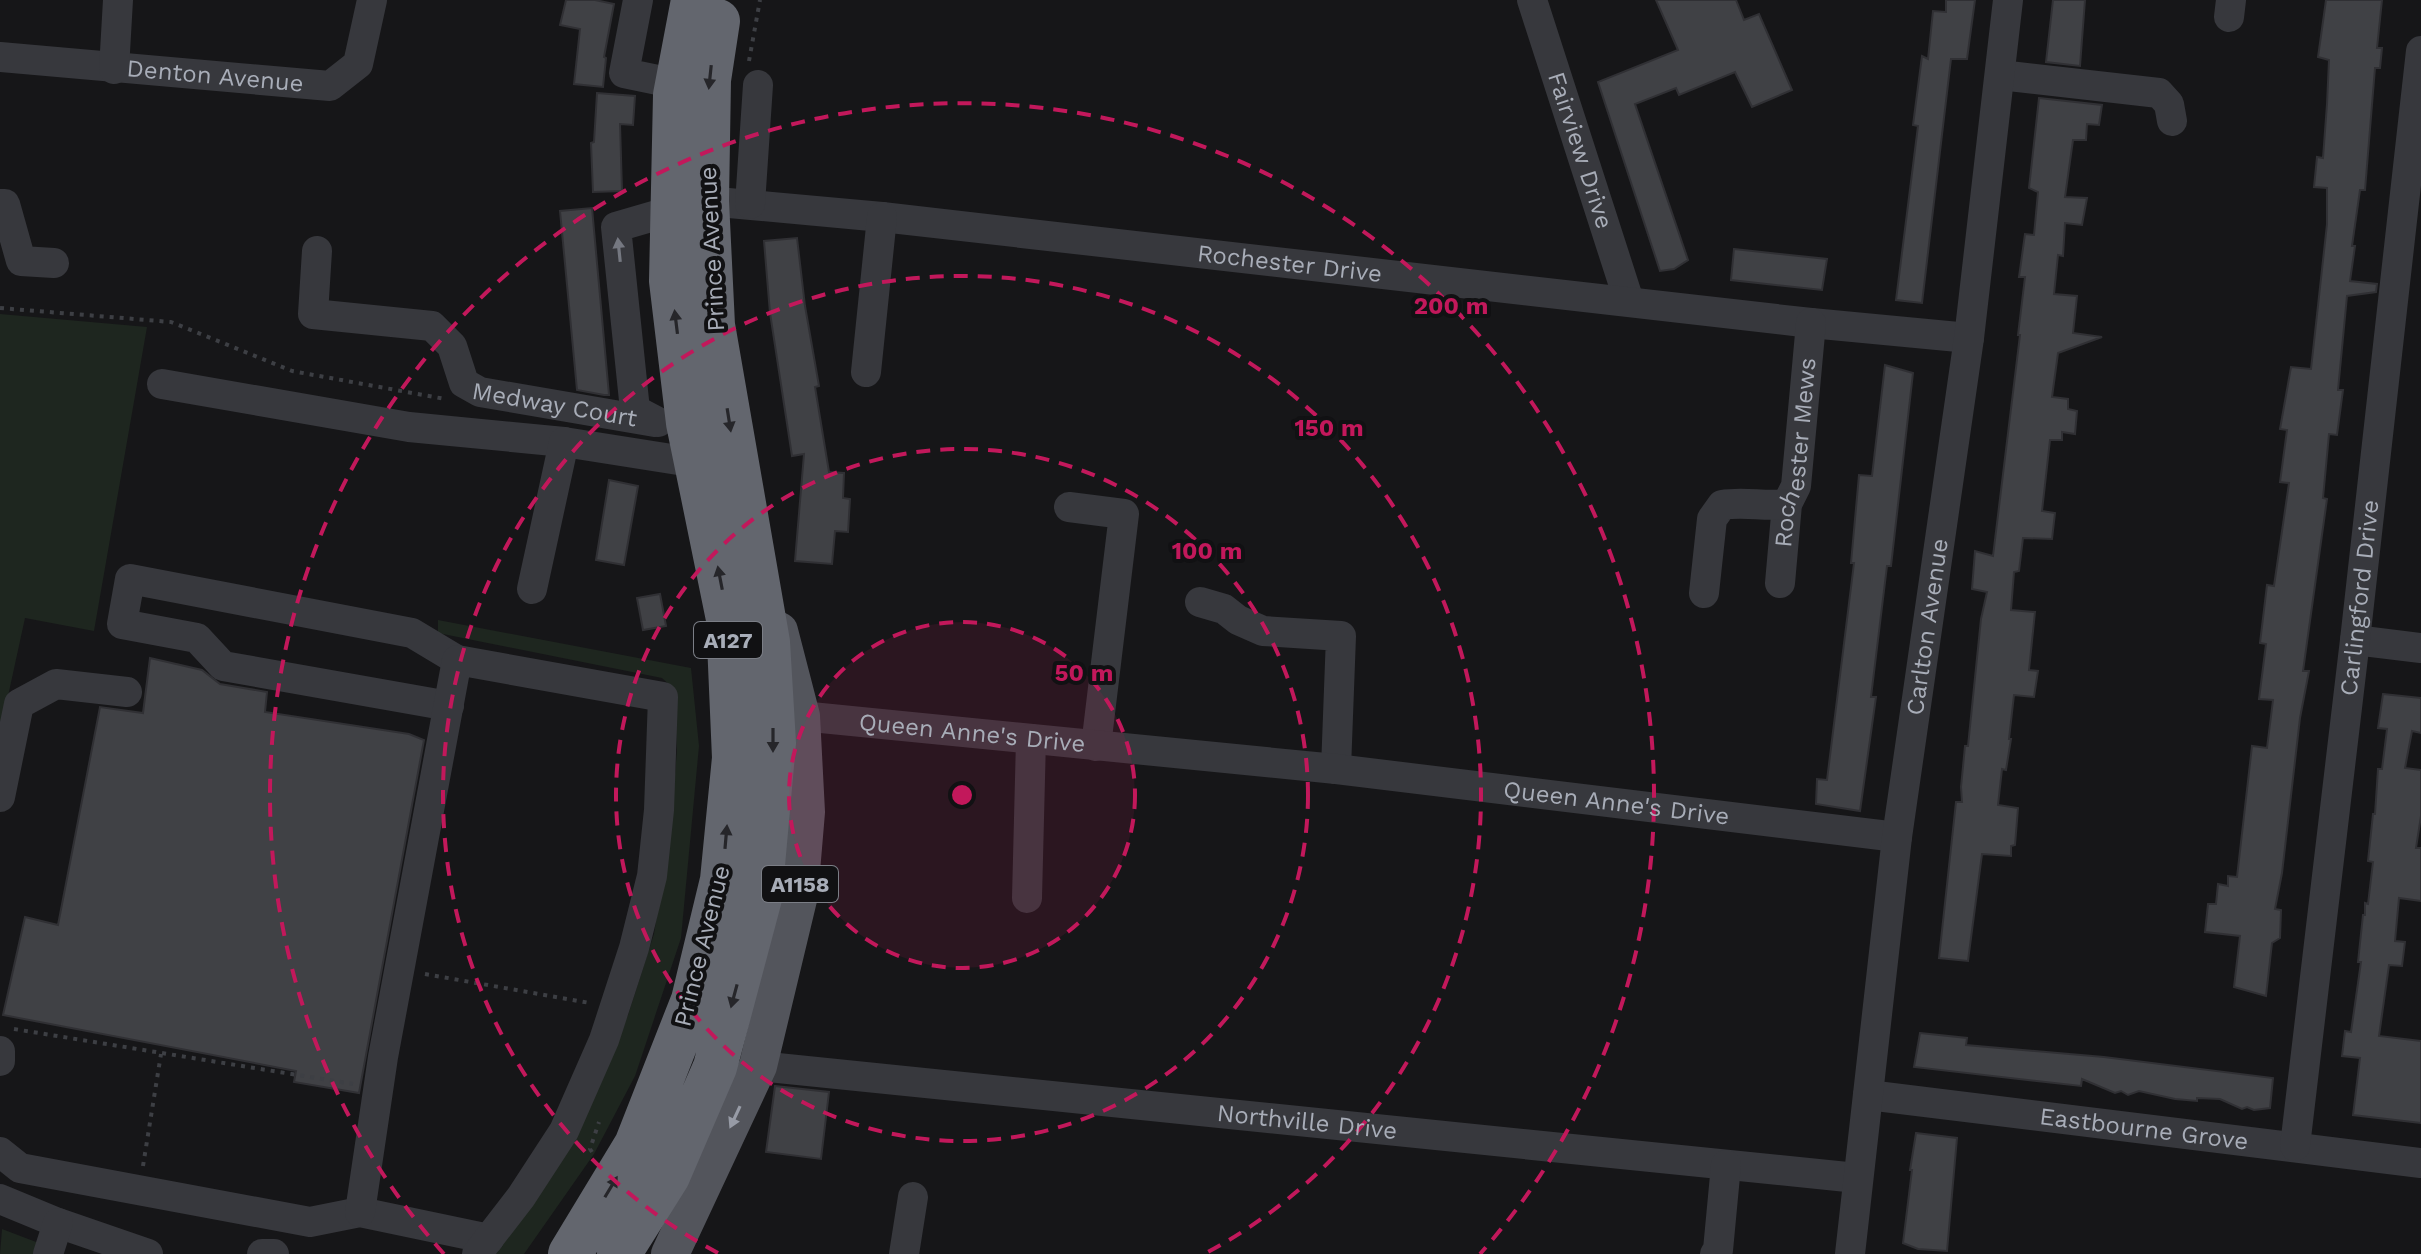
<svg xmlns="http://www.w3.org/2000/svg" width="2421" height="1254" font-family="'Work Sans',sans-serif">
  <rect width="100%" height="100%" fill="#161618"/>
  <path fill="#1e261f" d="M0 314 147 327 94 631 25 618 0 733Z
    M438 620 691 668 699 746 681 938 635 1076 594 1154 524 1254H495L628 1015 654 934 671 823 677 750 674 689 662 678 438 633Z
    M2 1229 44 1245 41 1254H0Z"/>
  <path fill="#404145" stroke="#303034" stroke-width="2" d="M566 0H595L614 4 604 57 606 58 603 87 574 84 580 29 560 25Z
    M1656 0H1736L1744 20 1759 14 1792 90 1752 107 1735 72 1679 95 1676 88 1635 104 1688 260 1674 269 1660 271 1598 82 1678 50Z
    M1946 0H1975L1967 59H1951L1922 303 1896 300 1918 126 1913 125 1922 56 1928 59 1933 11 1946 12Z
    M2053 0H2085L2080 66 2046 62Z
    M2326 0H2382L2377 48H2382L2380 68H2375L2365 190H2360L2352 246H2355L2350 281 2377 284 2376 292 2347 296 2338 390H2343L2337 435 2329 434 2323 498 2327 499 2303 671H2309L2300 718 2282 873 2275 909 2281 910 2280 938 2272 943 2266 996 2234 987 2240 936 2205 932 2208 904H2216L2218 884 2228 886V876L2237 877 2252 746 2267 748 2273 700 2259 699 2266 644 2260 643 2267 585 2274 586 2289 483 2280 482 2287 430 2280 429 2291 367 2311 369 2327 224V188L2314 187 2317 157 2323 158 2327 104 2329 60 2318 57Z
    M597 93 635 96 633 125 620 124 622 191 593 192 591 143 594 142Z
    M2039 98 2102 105 2099 125 2087 124 2086 140H2073L2065 197 2087 198 2082 225 2065 223 2063 256 2058 255 2054 294 2077 296 2073 333 2102 337 2058 353 2052 397 2068 399V409L2077 411 2075 434 2062 432V440H2050L2042 511 2055 513 2052 539 2023 538 2019 571 2014 572 2011 610 2035 612 2029 670 2038 671 2034 697 2014 695 2009 739H2011L2006 770 2002 769 1998 805 2018 808 2015 845 2011 846V856L1982 854 1968 961 1939 958 1956 802H1962L1961 787 1965 746H1968L1981 619 1987 592 1972 589 1975 551 1993 556 2020 335H2018L2025 277H2019L2025 234 2034 235 2038 192 2029 188Z
    M592 208 609 395H604L577 390 560 211Z
    M797 238 805 306 819 386 815 387 829 472 844 473 843 498 850 499 848 532 835 531 832 564 795 561 804 454 792 456 770 313 764 241Z
    M1734 249 1827 259 1822 290 1731 280Z
    M1885 365 1913 373 1891 566H1887L1871 697H1876L1860 811 1816 804 1817 779 1827 780 1854 563H1851L1859 475 1872 476Z
    M609 480 638 486 624 565 596 560Z
    M660 594 666 626 643 630 637 598Z
    M150 658 202 670 220 684 267 692 265 712 409 734 424 740 359 1093 294 1082 296 1071 3 1015 25 917 58 925 100 707 143 713Z
    M2383 694 2421 698V733L2412 731 2405 768 2421 770V816L2416 848H2421V901L2399 898 2395 941 2405 942 2402 966 2389 965 2379 1036 2421 1041V1123L2353 1115 2360 1058 2342 1056 2345 1031 2351 1032 2361 962H2358L2363 915H2365V903L2368 904 2373 862 2368 861 2373 814H2375L2378 769H2382L2387 729 2378 728Z
    M1920 1033 1967 1038 1966 1045 2104 1057 2273 1078 2270 1108 2254 1110 2247 1107 2242 1109 2220 1099 2197 1098V1101L2175 1099 2139 1091 2128 1095 2121 1091 2115 1093 2082 1079 2081 1086 1914 1067Z
    M775 1086 829 1092 821 1159 766 1152Z
    M1916 1133 1957 1138 1947 1251 1918 1249 1903 1243 1912 1170H1910Z"/>
  <g fill="none" stroke-linecap="round" stroke-linejoin="round">
    <path stroke="#3d3f44" stroke-width="4" stroke-dasharray="4 6" stroke-linecap="butt" d="M749 61 760 0
      M0 308 171 322 292 371 445 399
      M425 974 590 1003
      M14 1029 353 1084
      M592 1152 590 1149 599 1122
      M143 1166 161 1054"/>
    <g stroke="#37383d" stroke-width="30">
      <path d="M638 0 624 73 677 84"/>
      <path id="s1" d="M1532 0 1629 301"/>
      <path d="M2229 17 2231 0"/>
      <path id="s2" d="M0 57 330 86 358 64 372 0"/>
      <path d="M114 69 118 0"/>
      <path d="M2000 75 2159 93 2169 104 2172 121"/>
      <path id="s3" d="M707 201 882 217 1811 323 1969 338"/>
      <path d="M0 204H5L21 261 54 263"/>
      <path d="M750 204 758 85"/>
      <path id="s4" d="M317 251 313 314 432 326 452 346 464 383 480 392 655 422"/>
      <path d="M866 372 882 217"/>
      <path d="M162 384 409 427 564 442"/>
      <path d="M658 422 635 410 616 227 671 211"/>
      <path d="M1069 507 1124 514 1096 746"/>
      <path id="s5" d="M1780 583 1787 504 1796 486 1811 323"/>
      <path d="M532 589 564 442 697 463"/>
      <path d="M1704 593 1712 519 1722 505C1744 501 1765 507 1787 504"/>
      <path d="M1200 602 1224 609 1238 620 1263 631 1341 636 1336 769"/>
      <path d="M2355 640 2421 648"/>
      <path d="M449 706 223 666 197 638 122 624 130 579 412 633 457 660"/>
      <path id="s6" d="M801 716 1336 769 1897 837"/>
      <path d="M0 797 19 704 56 684 127 692"/>
      <path d="M1027 898 1031 739"/>
      <path d="M0 1051V1061"/>
      <path id="s7" d="M758 1066 1857 1178"/>
      <path id="s8" d="M1868 1095 2421 1163"/>
      <path id="s9" d="M2295 1146 2355 640 2421 51"/>
      <path d="M0 1152 20 1168 310 1222 360 1212 489 1239"/>
      <path d="M0 1199 58 1223 148 1254"/>
      <path d="M360 1212 383 1057 457 660 663 697 659 810 652 876 634 948 604 1040 564 1131 521 1197 477 1254"/>
      <path d="M48 1254 58 1223"/>
      <path d="M262 1254H274"/>
      <path d="M904 1254 913 1197"/>
      <path d="M1715 1254 1718 1250 1726 1165"/>
      <path id="s10" d="M1850 1254 1897 837 1969 338 2008 0"/>
    </g>
    <path stroke="#53555c" stroke-width="38" d="M670 1254 758 1066 799 895 806 812 801 716 779 631"/>
    <path stroke="#63666e" stroke-width="44" d="M570 1254 636 1145 693 1000 722 880 734 758 728 619 688 423 671 281 675 95 693 0
      M619 1254 668 1176 715 1067 760 898 774 743 768 642 713 325 707 201 709 80 718 21"/>
  </g>
  <defs><path id="oneway-solid" d="M-6-.8H1V-3.2L6.5 0L1 3.2V.8H-6Z" transform="scale(2)"/></defs>
  <g fill="#26262a">
    <use href="#oneway-solid" transform="translate(710 77) rotate(96)"/>
    <use href="#oneway-solid" transform="translate(676 322) rotate(-97)"/>
    <use href="#oneway-solid" transform="translate(729 420) rotate(81)"/>
    <use href="#oneway-solid" transform="translate(720 578) rotate(-101)"/>
    <use href="#oneway-solid" transform="translate(773 740) rotate(90)"/>
    <use href="#oneway-solid" transform="translate(726 837) rotate(-85)"/>
    <use href="#oneway-solid" transform="translate(734 996) rotate(105)"/>
    <use href="#oneway-solid" transform="translate(611 1187) rotate(-59)"/>
  </g>
  <use fill="#757881" href="#oneway-solid" transform="translate(619 250) rotate(-96)"/>
  <use fill="#979ba6" href="#oneway-solid" transform="translate(735 1117) rotate(115)"/>
  <circle cx="962" cy="795" r="173" fill="#c2185b" fill-opacity=".12"/>
  <g fill="none" stroke="#c2185b" stroke-width="4" stroke-dasharray="14 10">
    <circle cx="962" cy="795" r="173"/>
    <circle cx="962" cy="795" r="346"/>
    <path d="M718 1253A519 519 0 1 1 1206 1253"/>
    <path d="M444 1254A692 692 0 1 1 1480 1254"/>
  </g>
  <g text-anchor="middle" stroke-width="8" stroke-linejoin="round" paint-order="stroke">
    <g fill="#111113" stroke="#7b7e86" stroke-width="2">
      <rect x="694" y="622" width="68" height="36" rx="6"/>
      <rect x="762" y="866" width="76" height="36" rx="6"/>
    </g>
    <g font-size="22" font-weight="bold" fill="#a8adb8">
      <text x="728" y="648">A127</text>
      <text x="800" y="892">A1158</text>
    </g>
    <g font-size="24" fill="#a8adb8" stroke="#111113">
      <text dy="8" stroke="none"><textPath href="#s2" startOffset="216">Denton Avenue</textPath></text>
      <text dy="8" stroke="none"><textPath href="#s1" startOffset="158">Fairview Drive</textPath></text>
      <text transform="translate(712 249) rotate(-93)" y="8">Prince Avenue</text>
      <text dy="8" stroke="none"><textPath href="#s3" startOffset="586">Rochester Drive</textPath></text>
      <text dy="8" stroke="none"><textPath href="#s4" startOffset="344">Medway Court</textPath></text>
      <text dy="8" stroke="none"><textPath href="#s5" startOffset="132">Rochester Mews</textPath></text>
      <text dy="8" stroke="none"><textPath href="#s9" startOffset="552">Carlingford Drive</textPath></text>
      <text dy="8" stroke="none"><textPath href="#s10" startOffset="632">Carlton Avenue</textPath></text>
      <text dy="8" stroke="none"><textPath href="#s6" startOffset="172">Queen Anne's Drive</textPath></text>
      <text dy="8" stroke="none"><textPath href="#s6" startOffset="820">Queen Anne's Drive</textPath></text>
      <text transform="translate(702 946) rotate(-76)" y="8">Prince Avenue</text>
      <text dy="8" stroke="none"><textPath href="#s7" startOffset="552">Northville Drive</textPath></text>
      <text dy="8" stroke="none"><textPath href="#s8" startOffset="278">Eastbourne Grove</textPath></text>
    </g>
  </g>
  <circle cx="962" cy="795" r="12" fill="#c2185b" stroke="#111113" stroke-width="4"/>
  <g font-size="24" text-anchor="middle" font-weight="bold" fill="#c2185b" stroke="#111113" stroke-width="8" stroke-linejoin="round" paint-order="stroke">
    <text x="1451" y="314">200 m</text>
    <text x="1329" y="436">150 m</text>
    <text x="1207" y="559">100 m</text>
    <text x="1084" y="681">50 m</text>
  </g>
</svg>
